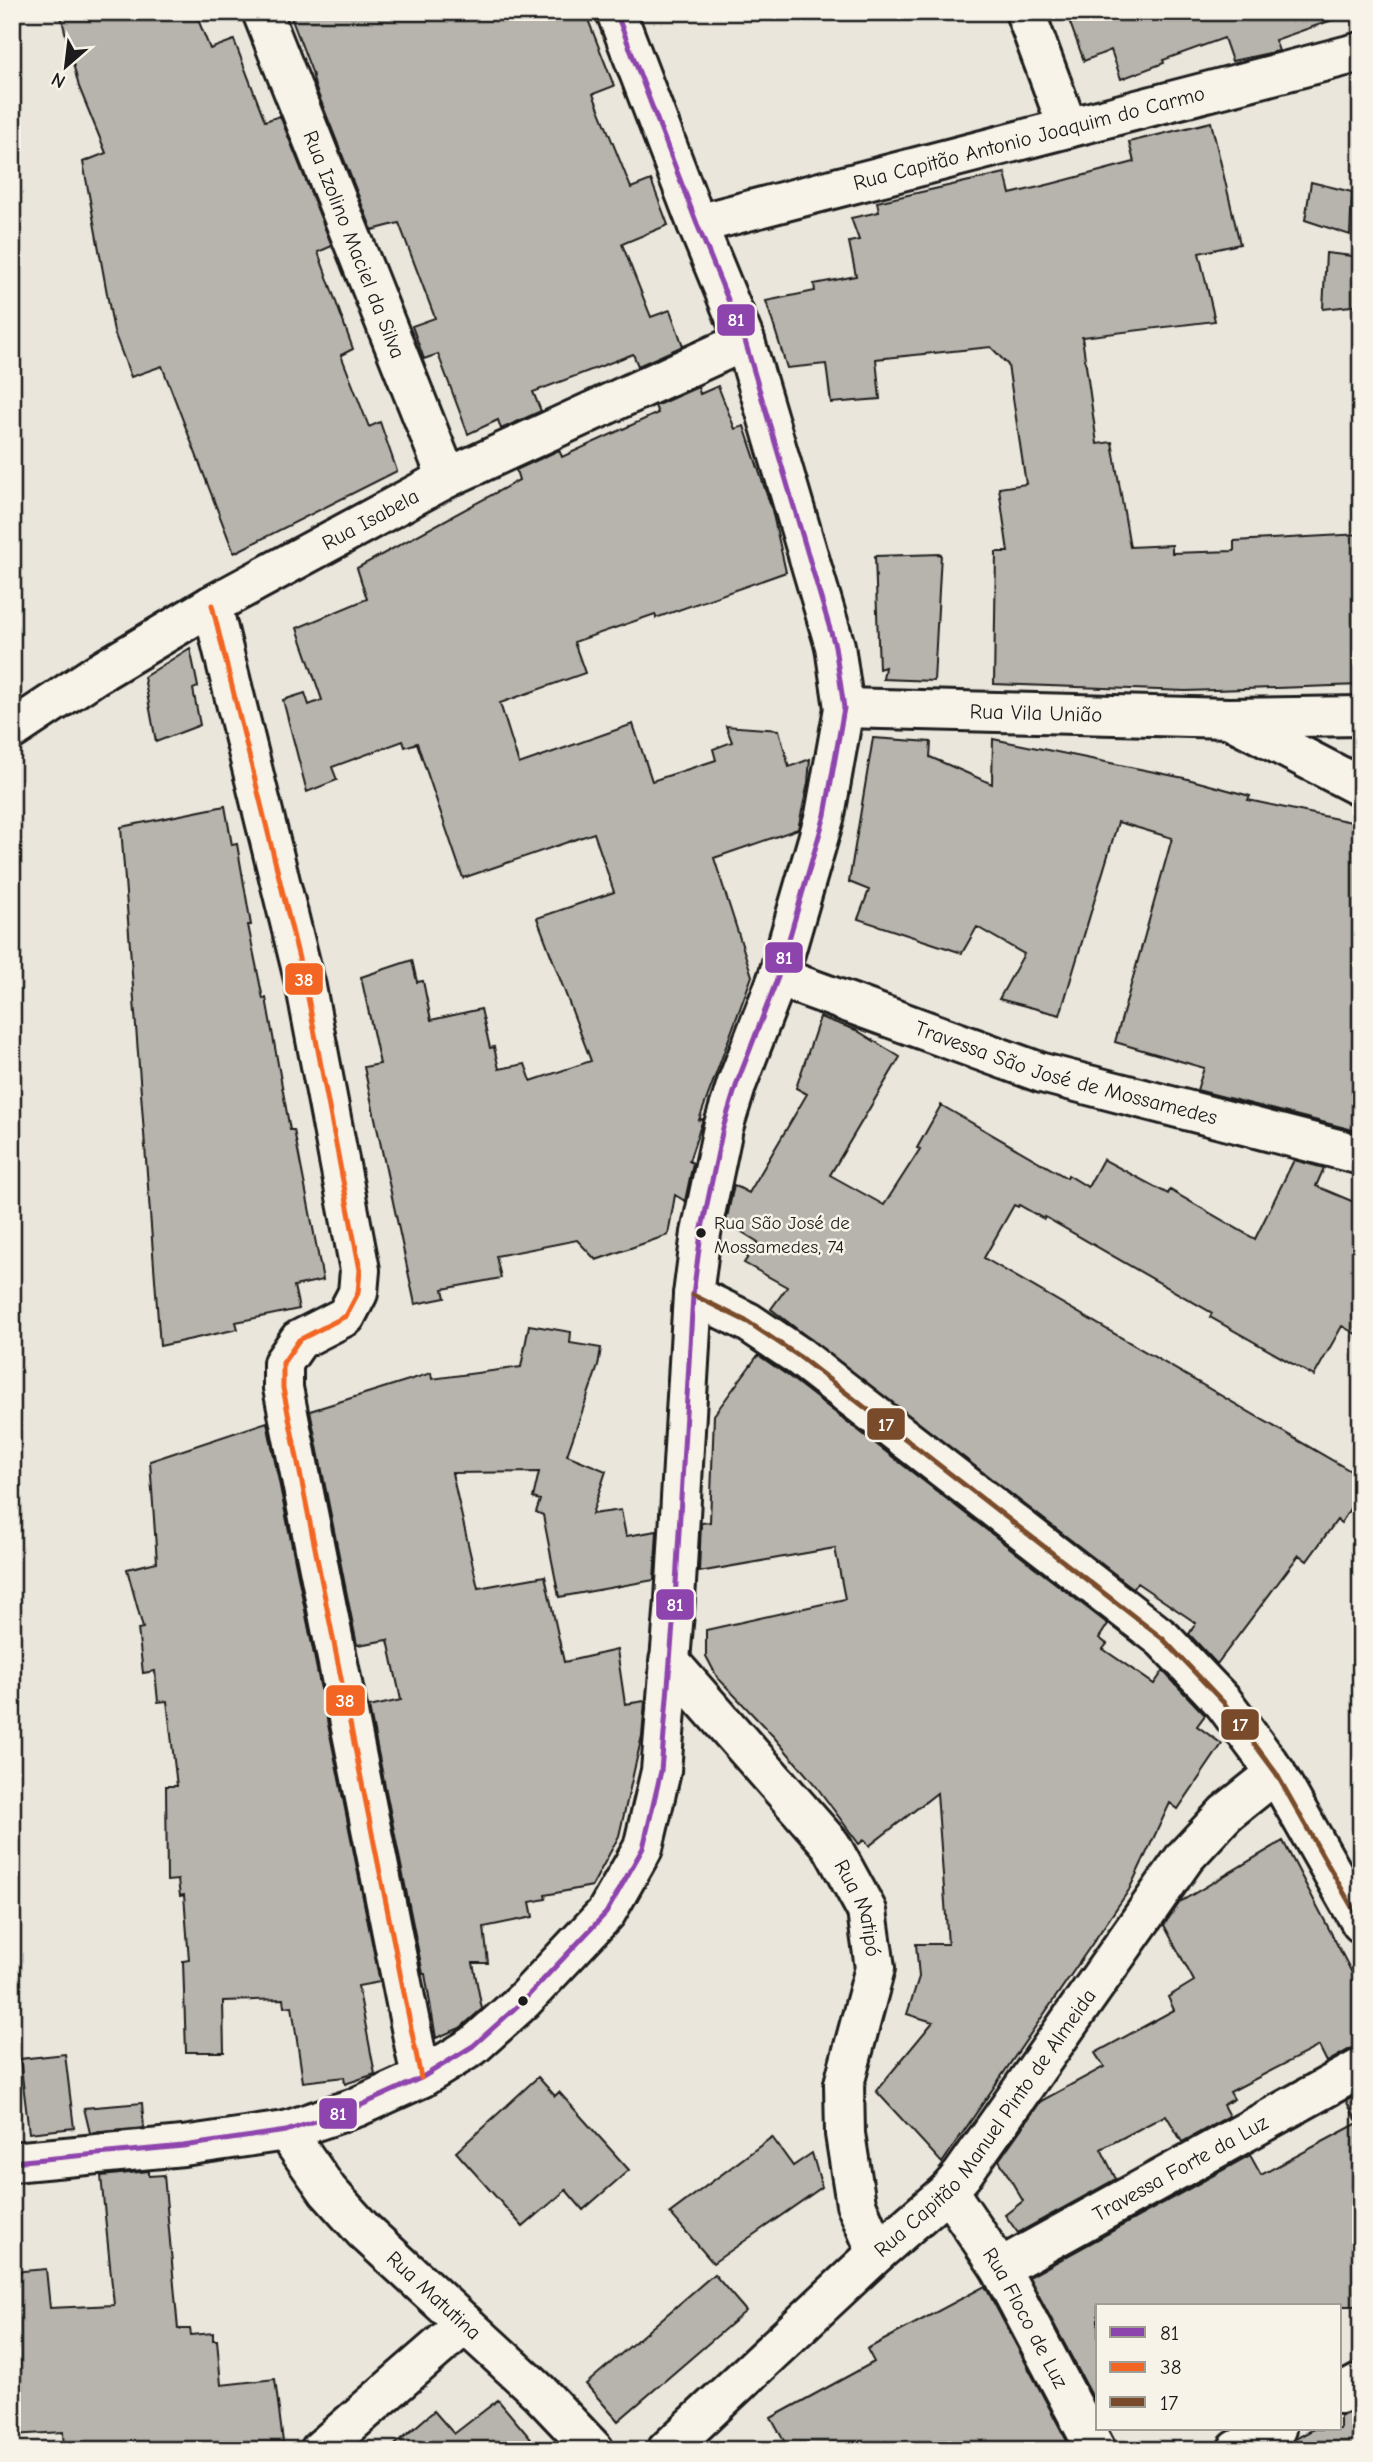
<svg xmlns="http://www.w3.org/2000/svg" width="1373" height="2462" font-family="'Comic Neue',sans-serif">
  <rect width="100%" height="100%" fill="#eae6dc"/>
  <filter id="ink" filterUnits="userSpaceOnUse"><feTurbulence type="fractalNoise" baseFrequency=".0143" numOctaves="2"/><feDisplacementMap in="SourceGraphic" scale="14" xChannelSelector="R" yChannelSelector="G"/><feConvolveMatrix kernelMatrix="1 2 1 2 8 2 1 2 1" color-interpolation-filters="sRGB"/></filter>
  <g filter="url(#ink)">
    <path fill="#b6b4ac" stroke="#1c1c1c" stroke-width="2" d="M60 12H195L210 49 234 40 265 121 280 116 332 246 318 252 353 349 341 355 369 427 380 422 397 471 234 553 162 366 131 377 114 332 83 162 106 153 79 87Z
      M289 12H585L614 86 593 94 631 188 651 180 668 225 622 244 651 317 670 310 683 346 638 366 633 354 533 392 541 411 501 429 498 420 468 434 438 354 424 359 412 326 435 318 399 223 372 230 315 86 312 72Z
      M1066 12H1340L1341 17 1275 40 1279 51 1232 61 1224 38 1163 60 1164 63 1121 79 1111 50 1084 61Z
      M1211 122 1240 244 1199 253 1215 321 1082 337 1097 444 1112 442 1130 547 1172 545V553L1234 551V541L1361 534V685L1186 691 994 684 996 552H1008L999 488 1026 484 1008 365 991 347 876 359 880 399 831 403 826 364 787 368 766 301 815 291 814 284 856 276 849 242 859 240 851 218 879 212 877 202 1005 173 1010 194 1051 184 1134 162 1129 142Z
      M1311 182 1352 192 1350 235 1305 220Z
      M1326 253 1361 257V305L1323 309Z
      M718 386 735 429 744 426 772 510 786 572 656 618 655 614 574 642 585 673 500 703 519 764 633 724 652 781 716 760 713 749 732 742 726 726 779 730 789 767 810 759 808 783 798 829 714 858 752 976 699 1120 703 1119 689 1161 693 1163 685 1201 675 1195 668 1235 596 1260 577 1240 496 1256 501 1278 443 1289 445 1298 415 1304 364 1067 380 1064 361 977 412 960 417 982 423 981 431 1020 481 1009 490 1048 494 1047 499 1069 525 1064 531 1081 591 1061 537 918 614 892 594 833 463 878 417 743 405 747 403 741 332 767 337 780 307 792 283 700 305 693 309 705 322 700 297 628 367 599 357 568 519 480 516 470 559 450 562 457 658 413 655 406 698 387 700 394Z
      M941 554 934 681 883 679 885 667 879 669 875 556Z
      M190 648 198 687 193 689 200 725 156 742 144 677Z
      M873 738 931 742 930 757 992 784 993 739 1184 778 1250 796 1248 800 1361 824V1132L1197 1090 1204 1068 1115 1042 1172 838 1118 822 1060 1015 999 999 1024 954 977 927 962 953 858 919 869 890 849 882Z
      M225 806 232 845 237 844 251 925H248L263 999 266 998 290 1130H294L323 1280 294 1286 299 1309 236 1322 238 1329 160 1346 121 827Z
      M820 1017 856 1030 900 1057 830 1175 884 1205 920 1149 917 1148 941 1105 1067 1178 1068 1175 1088 1187 1103 1159 1168 1194 1170 1190 1255 1239 1294 1160 1324 1168 1316 1186 1361 1205V1337L1342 1326 1314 1376 1210 1317 1212 1313 1045 1217 1044 1219 1019 1205 1018 1207 1014 1205 984 1258 1361 1477V1491L1341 1523 1337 1520 1307 1561 1299 1555 1217 1664 1189 1634 1196 1623 1137 1583 1133 1588 771 1309 787 1287 744 1263 758 1242 726 1222 734 1185 749 1193 807 1094 796 1088Z
      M529 1325 571 1332 570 1343 601 1348 598 1366 567 1455 606 1471 592 1514 621 1510 626 1536 657 1531 654 1580 559 1597 543 1515 536 1512 540 1500 533 1498 539 1472 452 1473 478 1588 545 1576 564 1662 617 1650 625 1704 645 1701 642 1736 619 1836 592 1886 545 1895 546 1899 530 1902 533 1917 484 1927 488 1963H473L482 2009 460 2028 436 2038 425 1974H423L369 1707 401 1700 388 1640 357 1645 310 1411 431 1373 432 1379 521 1367Z
      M758 1355 787 1375 1108 1624 1099 1638 1107 1644 1103 1649 1154 1684 1163 1671 1205 1715 1197 1726 1222 1744 1178 1809 1170 1803 1129 1890 942 2163 876 2091 933 2022 907 2014 919 1977 916 1944H948L937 1793 869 1846 864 1840 859 1844 816 1786 773 1736 717 1677 706 1656V1630L845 1599 835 1548 699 1572 701 1523 710 1522 714 1415Z
      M267 1422 380 1982 358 1986 375 2074 345 2084 344 2077 303 2082 292 2006 284 2007 283 1999 223 2001 224 2052H186L183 1961 189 1960 184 1895 180 1896 178 1880 167 1881 166 1786H177L167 1701 158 1702 155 1671 143 1673 138 1629 143 1628 127 1569 157 1562 150 1461Z
      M1283 1841 1361 1990V2046L1350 2049 1327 2062 1319 2046 1230 2092 1234 2099 1223 2105 1229 2116 1182 2142 1166 2115 1101 2149 1116 2179 1018 2233 1005 2215 1023 2201 999 2160 1041 2101 1104 2067 1095 2053 1174 2010 1168 1997 1194 1981 1164 1925 1180 1902Z
      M65 2054 74 2128 29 2133 20 2059Z
      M538 2077 555 2096 559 2092 629 2170 583 2210 566 2190 523 2227 456 2152Z
      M1361 2093V2306H1098V2407L1029 2277 1250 2155 1261 2175 1358 2123 1346 2101Z
      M142 2103 144 2128 90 2133 84 2108Z
      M772 2137 793 2166 812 2153 822 2187 713 2263 670 2213Z
      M149 2171V2176L164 2175 178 2329H190L191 2335 213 2333V2340H217L221 2385 275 2379 284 2450H64L63 2432 12 2435V2272L46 2269 50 2308 114 2305 101 2176Z
      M714 2274 746 2311 618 2421 586 2384Z
      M985 2286 1068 2443 1056 2450H789L771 2418 874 2362 867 2349Z
      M498 2400 540 2450H389L434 2411 454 2434Z
      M1361 2408V2450H1284L1295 2439 1314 2429H1340V2416Z"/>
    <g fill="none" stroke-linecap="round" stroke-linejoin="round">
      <g stroke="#1c1c1c" stroke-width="44">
        <g id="minor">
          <path id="s1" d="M262 12 447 478"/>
          <path d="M1025 12 1068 128"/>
          <path id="s2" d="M697 224 1361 52"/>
          <path d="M212 605 306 987 360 1270 358 1293 346 1316 299 1340 283 1363V1388L421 2078"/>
          <path id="s3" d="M844 708 1229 718 1361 716"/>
          <path d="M1232 720 1361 787"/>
          <path id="s4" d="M12 730 95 675 212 605 447 478 745 341"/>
          <path id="s5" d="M778 977 1042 1073 1361 1155"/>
          <path d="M693 1295 748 1322 800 1357 1163 1639 1224 1703 1276 1773 1361 1923"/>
          <path id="s6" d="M669 1661 831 1845 867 1911 875 1968 844 2084 845 2134 856 2204 877 2253"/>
          <path id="s7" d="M286 2131 328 2191 364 2231 539 2392 594 2450"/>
          <path d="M12 2162 183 2146 286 2131 357 2107 421 2078 473 2046 523 2001 606 1913 643 1848 661 1771 675 1600 693 1295 701 1233 723 1128 737 1083 778 977 825 815 844 708 835 646 745 341 697 224 616 12"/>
          <path id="s8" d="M948 2191 1000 2268 1096 2450"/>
          <path id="s9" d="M1000 2268 1361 2068"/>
          <path d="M1340 2394 1361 2383"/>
          <path d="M320 2450 465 2324"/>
          <path id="s10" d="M667 2450 877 2253 948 2191 962 2175 1185 1857 1226 1813 1276 1773"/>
          <path d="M1237 2450 1276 2429"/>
        </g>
      </g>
      <use href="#minor" stroke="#f7f3e8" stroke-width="38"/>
      <g stroke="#f7f3e8" stroke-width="10">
        <path id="bus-1" d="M12 2162 183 2146 286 2131 357 2107 421 2078 473 2046 523 2001 606 1913 643 1848 661 1771 675 1600 693 1295 701 1233 723 1128 737 1083 778 977 825 815 844 708 835 646 745 341 697 224 616 12"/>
      </g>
      <g stroke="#f7f3e8" stroke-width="10">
        <path id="bus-2" d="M212 605 306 987 360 1270 358 1293 346 1316 299 1340 283 1363V1388L421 2078"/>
      </g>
      <g stroke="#f7f3e8" stroke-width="10">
        <path id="bus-3" d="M693 1295 748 1322 800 1357 1163 1639 1224 1703 1276 1773 1361 1923"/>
      </g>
      <use href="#bus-1" stroke="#8e44ad" stroke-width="5"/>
      <use href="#bus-2" stroke="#f26522" stroke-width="5"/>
      <use href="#bus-3" stroke="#7a4b2a" stroke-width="5"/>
    </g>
  </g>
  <g fill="#1c1c1c" stroke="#f7f3e8" stroke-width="2.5">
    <circle cx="701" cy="1233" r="6"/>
    <circle cx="523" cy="2001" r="6"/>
  </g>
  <g text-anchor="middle" stroke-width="5" stroke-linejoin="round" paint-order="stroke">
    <g font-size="19" fill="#1c1c1c" stroke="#f7f3e8" text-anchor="start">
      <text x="714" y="1229">Rua São José de<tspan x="714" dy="24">Mossamedes, 74</tspan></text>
    </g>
    <g font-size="21" fill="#1c1c1c" stroke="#f7f3e8">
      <text dy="7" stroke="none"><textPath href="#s2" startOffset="343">Rua Capitão Antonio Joaquim do Carmo</textPath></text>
      <text dy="7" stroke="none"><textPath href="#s1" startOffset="250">Rua Izolino Maciel da Silva</textPath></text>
      <text dy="7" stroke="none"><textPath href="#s4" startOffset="416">Rua Isabela</textPath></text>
      <text dy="7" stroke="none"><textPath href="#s3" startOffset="192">Rua Vila União</textPath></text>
      <text dy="7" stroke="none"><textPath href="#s5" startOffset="304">Travessa São José de Mossamedes</textPath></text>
      <text dy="7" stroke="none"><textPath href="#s6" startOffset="315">Rua Matipó</textPath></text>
      <text dy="7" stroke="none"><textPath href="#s10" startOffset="458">Rua Capitão Manuel Pinto de Almeida</textPath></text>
      <text dy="7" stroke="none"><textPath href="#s9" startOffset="206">Travessa Forte da Luz</textPath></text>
      <text dy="7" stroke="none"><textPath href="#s7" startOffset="222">Rua Matutina</textPath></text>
      <text dy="7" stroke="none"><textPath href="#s8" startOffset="149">Rua Floco de Luz</textPath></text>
    </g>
  </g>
  <g stroke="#f7f3e8" stroke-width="2.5">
    <rect x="716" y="303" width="40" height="34" rx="7" fill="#8e44ad"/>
    <rect x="764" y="941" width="40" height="33" rx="7" fill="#8e44ad"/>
    <rect x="284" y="962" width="40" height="34" rx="7" fill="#f26522"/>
    <rect x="866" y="1407" width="40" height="34" rx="7" fill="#7a4b2a"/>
    <rect x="655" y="1588" width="40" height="33" rx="7" fill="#8e44ad"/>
    <rect x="325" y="1684" width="41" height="33" rx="7" fill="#f26522"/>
    <rect x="1220" y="1708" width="40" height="33" rx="7" fill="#7a4b2a"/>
    <rect x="318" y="2097" width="40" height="33" rx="7" fill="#8e44ad"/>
  </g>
  <g font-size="19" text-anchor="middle" font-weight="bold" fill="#fff">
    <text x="736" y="326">81</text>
    <text x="784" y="964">81</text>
    <text x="304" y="986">38</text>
    <text x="886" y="1431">17</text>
    <text x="675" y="1611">81</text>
    <text x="345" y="1707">38</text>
    <text x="1240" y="1731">17</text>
    <text x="338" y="2120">81</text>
  </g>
  <rect width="1373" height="2462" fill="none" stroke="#f7f3e8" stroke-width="42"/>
  <rect x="21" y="21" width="1331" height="2420" fill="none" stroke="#1c1c1c" stroke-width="2.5" filter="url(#ink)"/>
  <rect x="1096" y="2304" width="245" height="126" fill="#f7f3e8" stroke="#9f9d96" stroke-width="2"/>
  <rect x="1110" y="2327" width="35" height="10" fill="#8e44ad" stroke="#9f9d96" stroke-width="2"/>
  <text x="1160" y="2340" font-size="21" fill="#1c1c1c">81</text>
  <rect x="1110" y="2362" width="35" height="10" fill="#f26522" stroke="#9f9d96" stroke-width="2"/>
  <text x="1160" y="2374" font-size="21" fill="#1c1c1c">38</text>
  <rect x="1110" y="2397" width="35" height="10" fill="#7a4b2a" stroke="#9f9d96" stroke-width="2"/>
  <text x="1160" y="2410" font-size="21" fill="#1c1c1c">17</text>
  <g transform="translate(66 66) rotate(208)" stroke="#f7f3e8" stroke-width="5" paint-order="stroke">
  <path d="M0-5L12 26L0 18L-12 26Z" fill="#1c1c1c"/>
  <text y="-10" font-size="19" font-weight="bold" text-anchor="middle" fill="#1c1c1c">N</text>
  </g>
</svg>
